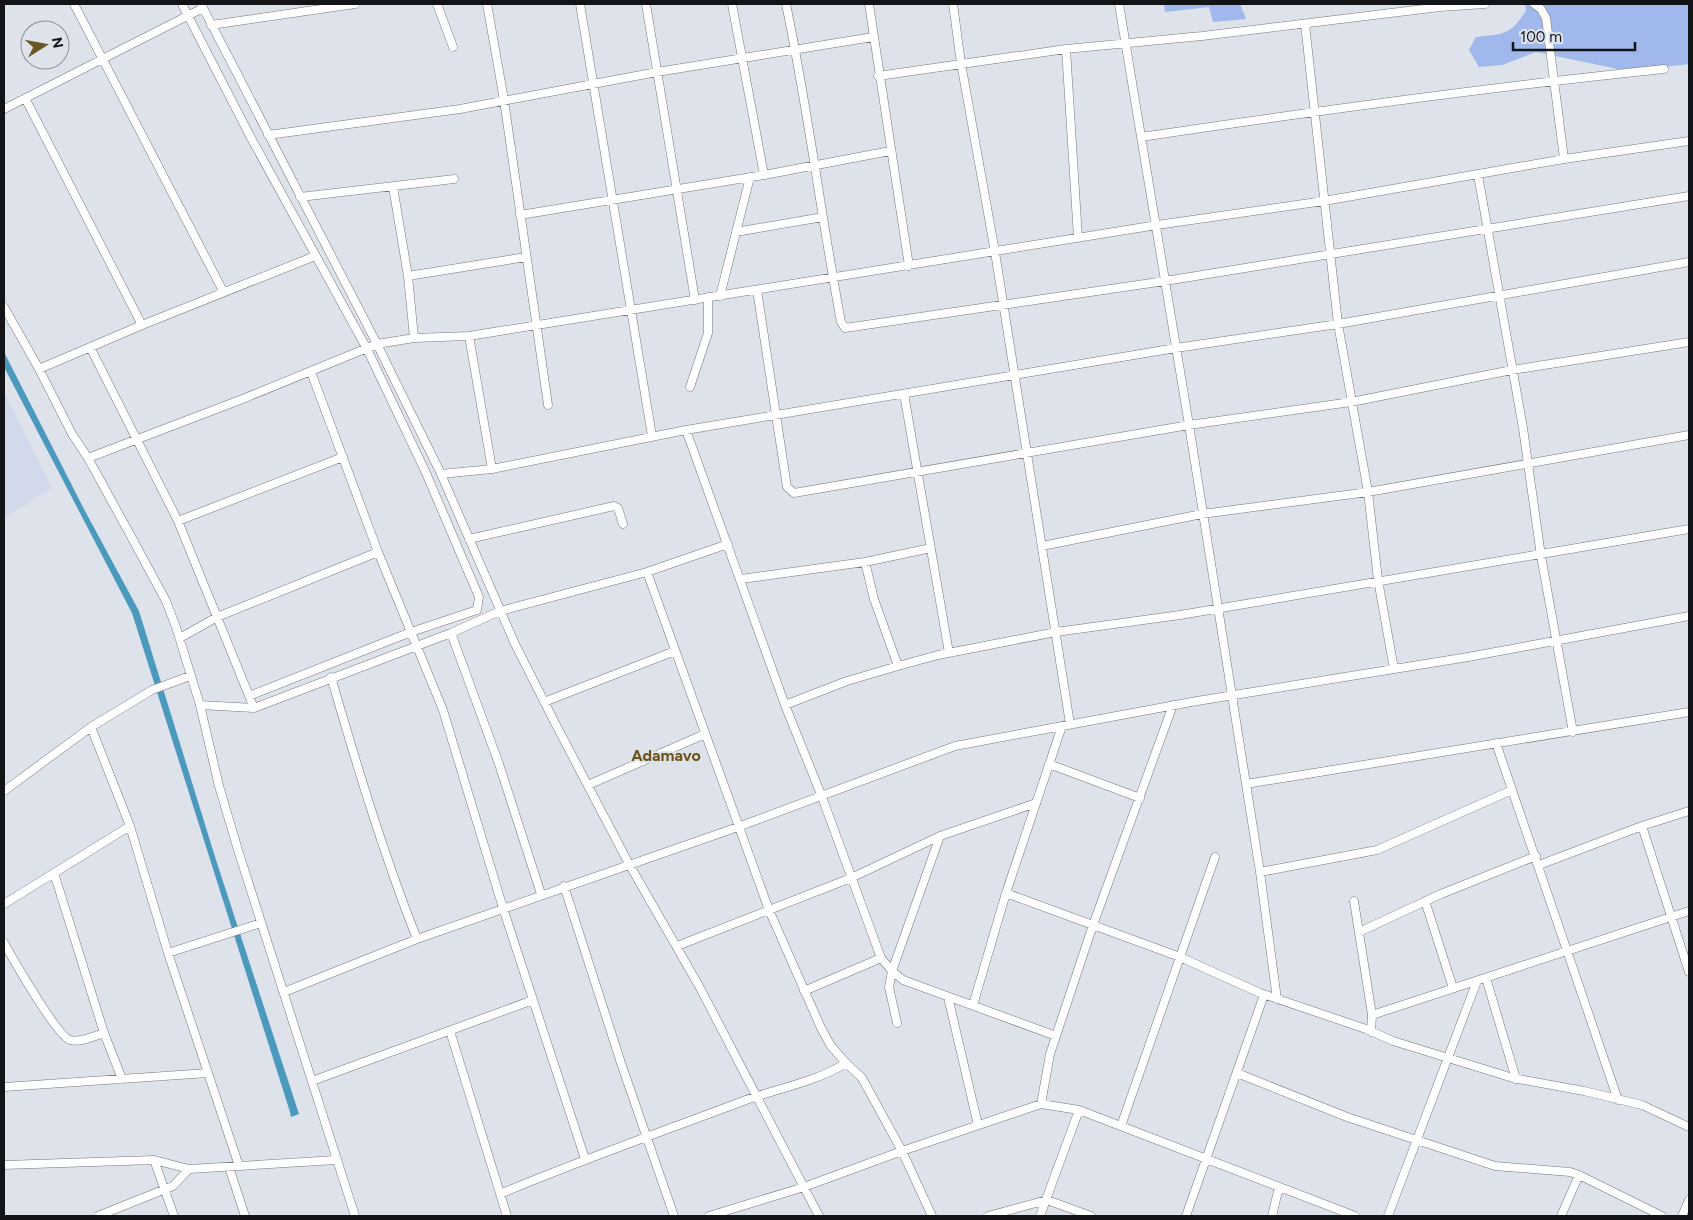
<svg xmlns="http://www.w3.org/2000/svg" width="1693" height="1220" font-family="Figtree,sans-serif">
  <rect width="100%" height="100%" fill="#dde2eb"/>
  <path fill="#d2d9ea" d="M4 392 52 488 4 518Z"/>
  <path fill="#a1b8ec" d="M1164 4H1240L1246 19 1213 22 1209 7 1165 12Z
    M1525 4H1689V64L1628 71 1536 52 1502 65 1479 67 1469 50 1476 37C1504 34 1511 35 1526 10Z"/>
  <path fill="#4b9abe" d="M4 352 85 511 139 611 216 860 299 1114 291 1117 290 1112 132 613 4 367Z"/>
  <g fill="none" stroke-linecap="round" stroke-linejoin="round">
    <g stroke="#73777f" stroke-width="9">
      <path id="street" d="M74 4 223 291
        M182 4 250 136 367 349 426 473 479 597 477 610 411 632 249 696
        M201 4 377 344 441 474 515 644 555 723 629 864 699 986 819 1216
        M437 4 453 47
        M487 4 504 100 548 405
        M580 4 652 436
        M646 4 695 300
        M732 4 764 175
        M786 4C808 109 821 216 841 322L845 328 1165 281 1689 196
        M869 4 909 266
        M953 4 961 63 995 252 1070 724
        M1119 4 1189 425 1260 872 1277 999
        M1534 4 1541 9 1546 18 1564 159
        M1305 24 1338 324 1368 492 1378 580 1394 669
        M211 25 355 4
        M1066 49 1078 238
        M878 76 1066 49 1202 36 1440 7 1485 4
        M25 98 142 325
        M4 109 203 8
        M268 135 460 109 657 72 873 37
        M1141 137C1315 111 1490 87 1664 69
        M1478 175 1523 428 1541 556 1573 732
        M393 187 408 276 414 338
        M300 197 454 179
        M520 215 764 175 890 151
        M736 232 823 217
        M408 276 526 257
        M757 290 787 487 794 493 1189 425 1351 402 1512 370 1689 342
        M720 296 750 177
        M4 307 39 369 72 434 88 458 133 540 166 601 176 627 200 705 219 786 238 850 355 1216
        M469 336 492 469
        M90 347 178 521 254 708
        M39 369 142 325 315 256
        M311 372 378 552 443 710 503 908 585 1159
        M690 387 708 333V297
        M904 394 949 653
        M686 430 785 705 822 797 881 958 892 971 903 980 1056 1036
        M88 458 240 400 377 344 414 338 469 336 1157 225 1324 201 1564 159 1689 141
        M441 474 492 469 686 430 1176 348 1338 324 1689 262
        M178 521 343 457
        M469 539 614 506 618 508 623 524
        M1042 546 1202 514 1368 492 1689 435
        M865 562 874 599 898 666
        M647 572 769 910 821 1028 831 1046 846 1063
        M741 579 865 562 931 548
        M451 633 499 764 541 894
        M180 638 217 617 378 552
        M331 677C357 766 383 853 417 939
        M544 702 675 651
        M200 705 254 708 451 633 500 611 647 572 728 544
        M785 705 847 681 898 666 938 655 1056 632 1180 615 1689 529
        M91 727 130 826 168 953 239 1166
        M1496 743 1618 1100
        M1049 764 1140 798
        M1246 784 1689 712
        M588 785 705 734
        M4 791 91 727 152 690 190 676
        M1642 826 1689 972
        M1539 865 1642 826 1689 811
        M1260 872 1377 850 1512 790
        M54 873 104 1033 122 1079
        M564 886 621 1063 674 1216
        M1006 893 1180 957 1260 993 1366 1029 1393 1041 1513 1078 1584 1091 1642 1105 1689 1127
        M1354 901 1372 1015 1371 1032
        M1425 901 1453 988
        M4 904 130 826
        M1359 932 1441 894 1536 856
        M4 943C13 959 57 1036 70 1040 79 1043 95 1036 104 1033
        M677 946 851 878 940 836 1036 803
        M168 953 261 923
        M1486 978 1516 1079
        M804 991 881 958
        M284 992 417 939 738 827 955 746 1197 701 1468 657 1689 616
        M948 997 978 1125
        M973 1005 1006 893 1062 726
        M1372 1015 1689 911
        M897 1023 889 987 892 971 940 836
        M450 1031 507 1216
        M1237 1073 1347 1117 1495 1166 1570 1172 1579 1175 1662 1216
        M312 1081 533 1000
        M4 1087 208 1073
        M1041 1104 1050 1054 1093 925 1173 705
        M1121 1126 1215 857
        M154 1160 174 1216
        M4 1165 154 1160 189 1169
        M229 1167 245 1216
        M500 1194C581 1160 664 1131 746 1100 779 1088 816 1082 846 1063L862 1078 902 1151 932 1216
        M98 1216 173 1186 189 1169 336 1160
        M709 1216 804 1187 902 1151 1041 1104 1079 1110 1355 1216
        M988 1216 1047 1200 1091 1216
        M1040 1216 1079 1110
        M1186 1216 1264 995
        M1272 1216 1279 1187
        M1388 1216 1477 981
        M1561 1216 1579 1175
        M1682 1216 1689 1200"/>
    </g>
    <use href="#street" stroke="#fff" stroke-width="8"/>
  </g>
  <g text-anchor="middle" stroke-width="4" stroke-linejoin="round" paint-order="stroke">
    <g font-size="16" font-weight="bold" fill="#6a541a" stroke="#dde2eb">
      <text x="666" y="761">Adamavo</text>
    </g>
  </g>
  <rect width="1693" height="1220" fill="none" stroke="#121417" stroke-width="10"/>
  <g transform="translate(45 45) rotate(79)"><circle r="24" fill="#dde2eb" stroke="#8c9096"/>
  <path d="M0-4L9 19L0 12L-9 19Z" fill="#6a5725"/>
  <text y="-8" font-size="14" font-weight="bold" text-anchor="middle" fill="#121417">N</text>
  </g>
  <path d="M1513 42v8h122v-8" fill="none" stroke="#121417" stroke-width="2.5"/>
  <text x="1520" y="42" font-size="15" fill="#121417" stroke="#dde2eb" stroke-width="4" paint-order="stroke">100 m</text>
</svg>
